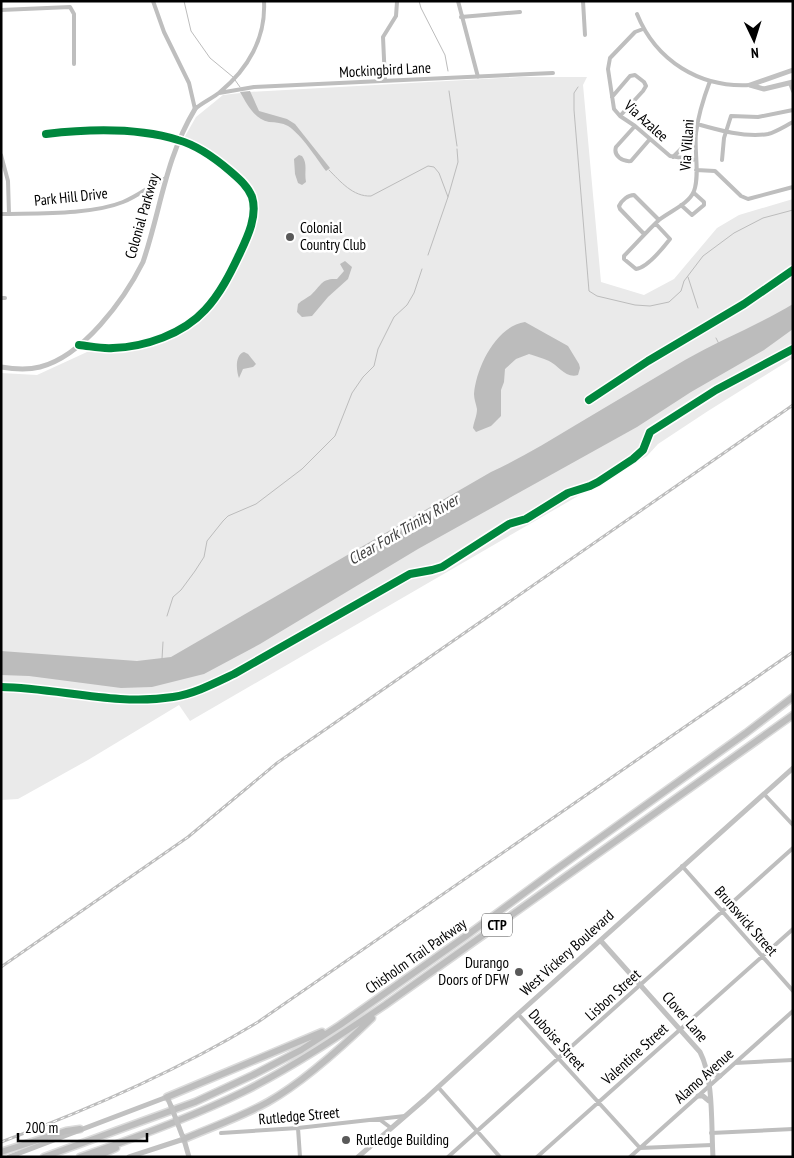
<svg xmlns="http://www.w3.org/2000/svg" width="794" height="1158" font-family="'PT Sans Narrow',sans-serif">
  <rect width="100%" height="100%" fill="#fff"/>
  <path fill="#eaeaea" d="M520 77H587L583 85 601 282 644 295 674 279 717 228 739 215 793 199V358L708 411 658 444 647 456 190 721 179 705 88 760 18 799 1 800V373L37 375 87 352 130 351 160 344 198 324 220 299 237 271 257 217 256 197 245 177 205 149 184 138 196 117 223 95 249 92Z"/>
  <path fill="#bcbcbc" d="M250 91 259 111 287 119 295 124 330 168 326 171C316 158 302 135 288 126 282 123 276 122 269 122 254 119 247 104 240 92Z
    M299 155 302 156C308 164 304 172 306 182L302 185 298 183 295 174 294 159Z
    M345 261 352 267 348 279 328 297 312 316 302 317 297 312 298 304C302 300 307 298 311 295 321 285 322 278 337 279L344 271 340 264Z
    M793 304V329L764 350 691 392 637 427 418 549 260 644 204 674 152 687 121 688 29 676 1 675V651L137 661 171 657 491 472C520 459 547 442 574 426 611 404 648 382 685 360 720 340 758 325 793 304Z
    M525 322 568 346 579 364 580 368 578 375C566 379 558 365 549 361 543 358 535 356 529 354L516 359 505 369 504 382 501 390V416L491 426 476 432 473 428C474 421 477 416 477 409 476 404 474 399 474 394 476 368 496 326 525 322Z
    M244 352 248 354 256 364 253 367 243 369 239 378C236 370 235 355 244 352Z"/>
  <g fill="none" stroke-linecap="round" stroke-linejoin="round">
    <path stroke="#bcbcbc" stroke-width="1" d="M184 1 191 31 210 58 233 77
      M419 1 421 8 445 55 448 71
      M235 80 240 87
      M578 87 574 93V110L589 291 597 296 635 305 650 306 669 302 681 291 684 281 703 256 734 233 763 218 793 210
      M449 91 457 146
      M329 170C340 181 353 197 371 196L428 166 434 167 439 173 448 197 428 255
      M448 197 458 162 457 149
      M688 277 698 308
      M716 338 719 344
      M167 616 173 597 181 590 195 571 204 557 207 541 223 521 228 516 256 504 302 469 335 436 352 393 363 377 374 366 378 349 394 317 407 305 414 293 422 269
      M162 659 163 642"/>
    <g stroke="#dbdbdb" stroke-width="9">
      <path id="highway" d="M167 1097 322 1032
        M184 1139C212 1127 241 1117 268 1102 305 1081 342 1047 372 1018
        M1 1152 66 1131 80 1129
        M44 1157 195 1102 253 1075 301 1050 340 1025 466 936 554 871 746 733 793 697
        M80 1157C135 1138 190 1118 243 1092 293 1067 339 1036 385 1005L793 715
        M96 1157 116 1148"/>
    </g>
    <path stroke="#bebebe" stroke-width="4" d="M153 1 164 32 189 83 195 109C203 102 213 98 220 92 248 69 266 38 264 1
      M458 1 478 77
      M583 1 585 35
      M1 10 70 7 74 14V64
      M637 14C656 61 700 88 750 85
      M461 17 520 12
      M643 29 635 32 610 58 608 69 614 109 620 116 635 126 670 156 696 160
      M385 81 383 37 396 16 397 2
      M790 83 793 91
      M219 93 254 87 553 73
      M612 97 630 76 635 75 644 82 646 86 643 91 620 116
      M697 124C718 130 746 138 768 134 776 132 785 126 793 122
      M635 126 616 147C613 156 623 162 631 161L650 139
      M46 134C89 129 136 127 178 140 196 145 216 158 230 171 238 178 248 185 252 197 258 216 247 238 239 255 230 274 220 294 206 310 183 334 146 347 113 348 102 349 90 347 79 345
      M1 155 8 181 9 214
      M673 157 696 134
      M722 160 724 138 731 116 758 117 793 110
      M696 170 715 171 741 196 748 199 793 187
      M681 205 692 215 704 205V202L694 193
      M1 214C37 213 91 215 123 202 138 196 151 185 166 178
      M656 224 670 239C663 248 647 268 636 269L624 259V256C636 244 647 231 659 220 670 211 689 204 694 191 700 175 694 150 696 133 698 116 704 97 710 81
      M644 234 620 209 619 206C622 200 628 195 634 195L659 220
      M1 298H5
      M764 794 793 825
      M682 866 793 991
      M518 1014 640 1148 712 1145
      M735 1063 793 1060
      M438 1087 500 1157
      M379 1119 391 1128
      M298 1128 300 1157
      M221 1133 298 1128 405 1116
      M711 1133 793 1129
      M448 1157 793 848
      M537 1157 793 929
      M630 1157 793 1011"/>
    <path stroke="#c1c1c1" stroke-width="5" d="M750 85 793 70
      M750 85 764 89 793 82
      M1 367C13 369 28 370 40 367 83 356 124 300 143 262 161 209 165 159 195 109
      M601 941 700 1052C714 1079 711 1126 713 1157
      M707 1071 711 1074 720 1076
      M698 1096H703L709 1101
      M183 1136 189 1157
      M9 1157 167 1097 171 1106
      M129 1157 184 1139
      M358 1157 425 1099 518 1014 793 768"/>
    <use href="#highway" stroke="#bdbdbd" stroke-width="6"/>
    <g stroke="#bdbdbd" stroke-width="3">
      <path id="rail" d="M1 967 188 837 277 763 793 405
        M1 1142C90 1109 177 1071 258 1022L793 652"/>
    </g>
    <use href="#rail" stroke="#fff" stroke-width="1" stroke-dasharray="4" stroke-linecap="butt"/>
    <path stroke="#c1c1c1" stroke-width="5" d="M171 1106 182 1135"/>
    <g stroke="#fff" stroke-width="11">
      <path id="cycleway" d="M46 134C88 129 136 127 178 140 196 145 216 159 230 171 238 178 248 186 252 197 258 216 247 238 239 255 230 274 220 294 205 310 183 334 145 347 113 348 101 349 90 346 79 345
        M589 400 648 361 744 304 793 270
        M1 687C59 688 115 706 173 697 194 694 215 683 234 674L410 574 432 570 442 567 509 524 526 519 568 493 590 486 598 482 633 459 643 450 650 432 716 390 793 349"/>
    </g>
    <use href="#cycleway" stroke="#00873e" stroke-width="8"/>
  </g>
  <g fill="#595959" stroke="#fff" stroke-width="2">
    <circle cx="290" cy="237" r="5"/>
    <circle cx="519" cy="972" r="5"/>
    <circle cx="346" cy="1140" r="5"/>
  </g>
  <g text-anchor="middle" stroke-width="5" stroke-linejoin="round" paint-order="stroke">
    <rect fill="#fff" stroke="#4c4c4c" stroke-width="1" x="482" y="913.5" width="30" height="23" rx="4"/>
    <g font-size="14" font-weight="bold" fill="#000">
      <text x="497" y="930">CTP</text>
    </g>
    <g font-size="15" fill="#000" stroke="#fff">
      <text transform="translate(385 70) rotate(-3)" y="5">Mockingbird Lane</text>
      <text transform="translate(646 121) rotate(42)" y="5">Via Azalee</text>
      <text transform="translate(687 145) rotate(-86)" y="5">Via Villani</text>
      <text transform="translate(71 197) rotate(-6)" y="5">Park Hill Drive</text>
      <text transform="translate(142 216) rotate(-74)" y="5">Colonial Parkway</text>
      <text transform="translate(746 921) rotate(49)" y="5">Brunswick Street</text>
      <text transform="translate(567 953) rotate(-42)" y="5">West Vickery Boulevard</text>
      <text transform="translate(416 956) rotate(-35)" y="5">Chisholm Trail Parkway</text>
      <text transform="translate(613 995) rotate(-42)" y="5">Lisbon Street</text>
      <text transform="translate(685 1017) rotate(49)" y="5">Clover Lane</text>
      <text transform="translate(557 1040) rotate(48)" y="5">Duboise Street</text>
      <text transform="translate(635 1054) rotate(-42)" y="5">Valentine Street</text>
      <text transform="translate(704 1076) rotate(-42)" y="5">Alamo Avenue</text>
      <text transform="translate(299 1116) rotate(-5)" y="5">Rutledge Street</text>
    </g>
    <g font-size="15" fill="#000" stroke="#fff" text-anchor="start">
      <text x="300" y="233">Colonial<tspan x="300" dy="17">Country Club</tspan></text>
      <text x="509" y="968" text-anchor="end">Durango<tspan x="509" dy="17">Doors of DFW</tspan></text>
      <text x="356" y="1145">Rutledge Building</text>
    </g>
    <g font-size="16" font-style="italic" fill="#404040" stroke="#fff">
      <text transform="translate(403 529) rotate(-30)" y="6">Clear Fork Trinity River</text>
    </g>
  </g>
  <rect width="794" height="1158" fill="none" stroke="#000000" stroke-width="5"/>
  <g transform="translate(754 40) rotate(176)" stroke="#ffffff" stroke-width="4" paint-order="stroke">
  <path d="M0-4L9 19L0 12L-9 19Z" fill="#000000"/>
  <text y="-8" font-size="14" font-weight="bold" text-anchor="middle" fill="#000000">N</text>
  </g>
  <path d="M18 1133v8h129v-8" fill="none" stroke="#000000" stroke-width="2.5"/>
  <text x="25" y="1133" font-size="15" fill="#000000" stroke="#ffffff" stroke-width="4" paint-order="stroke">200 m</text>
</svg>
